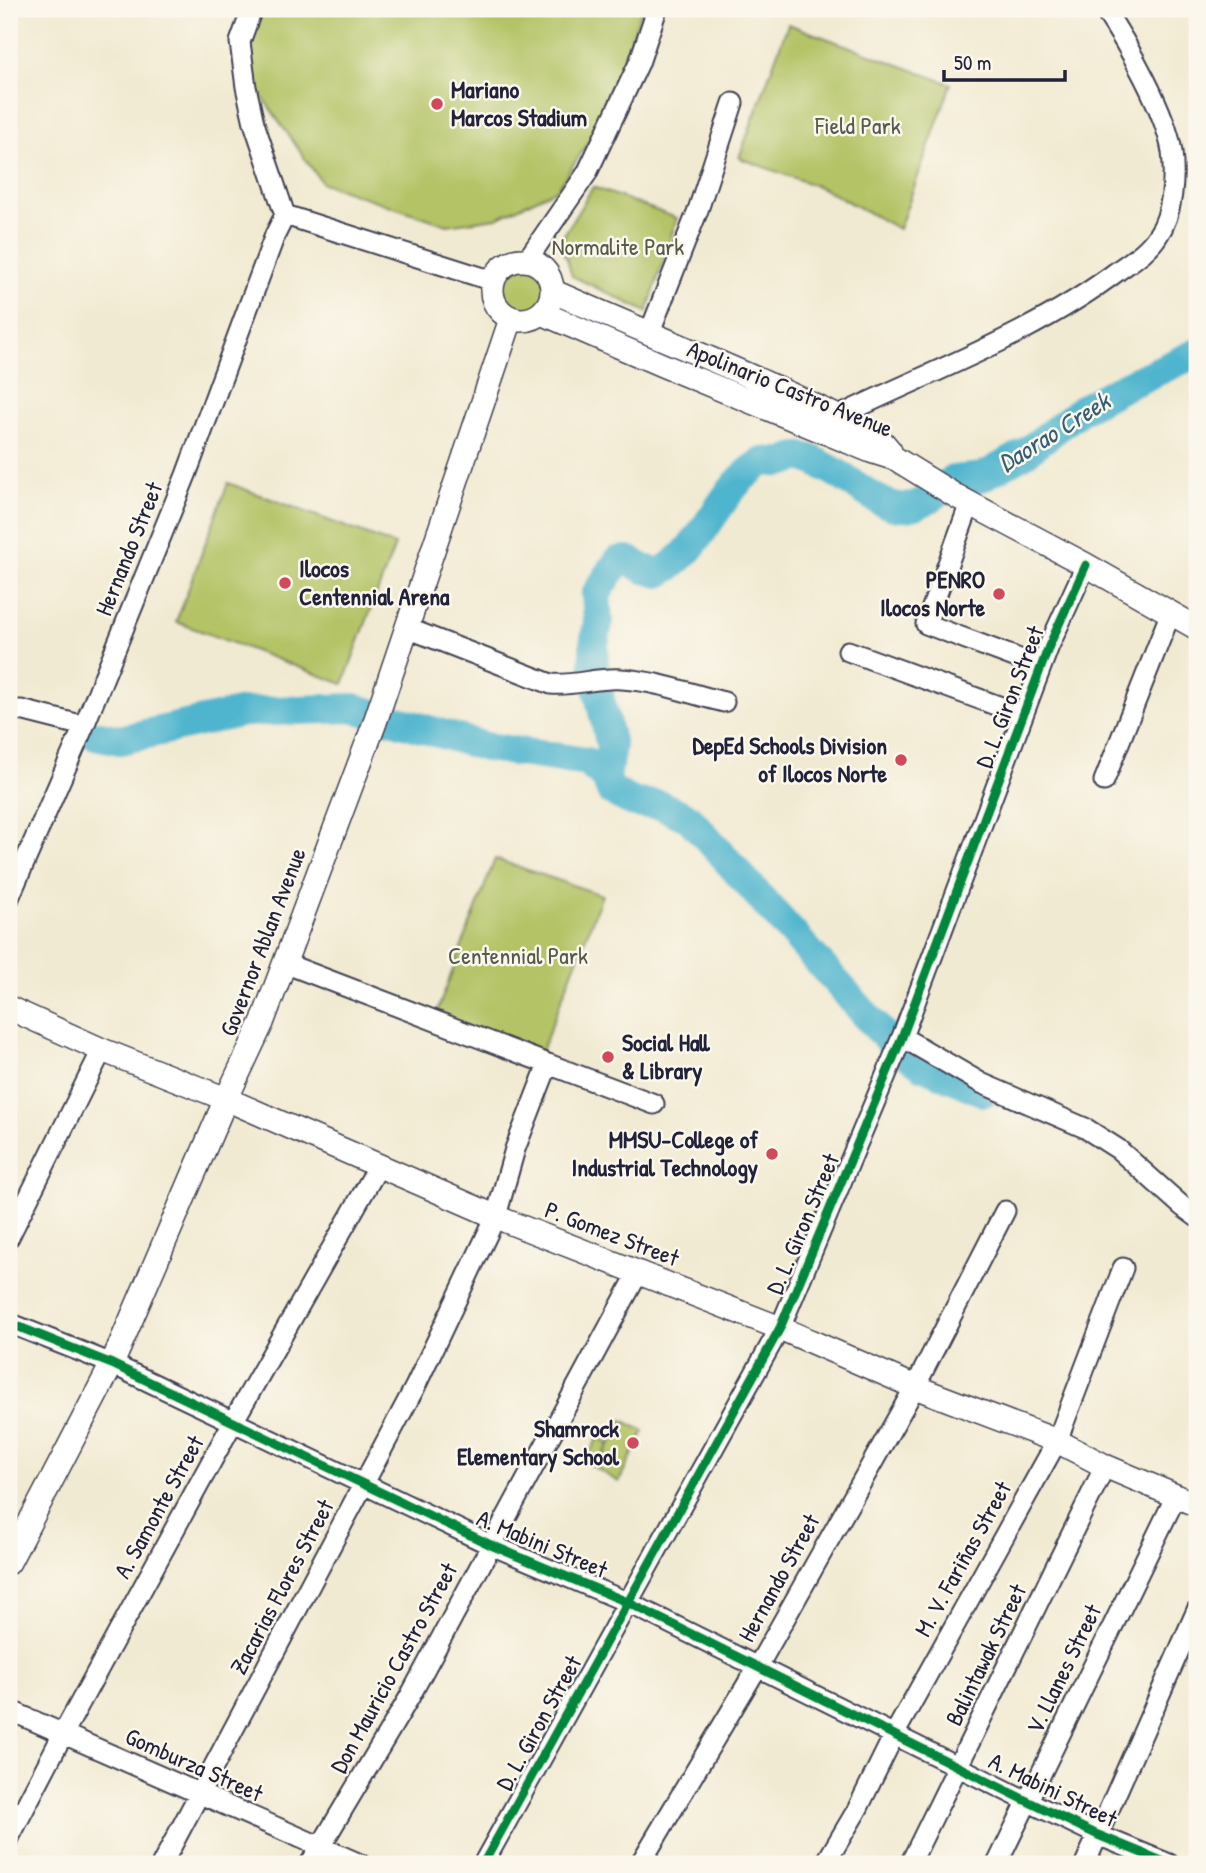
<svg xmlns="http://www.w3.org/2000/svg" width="1206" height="1873" font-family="'Patrick Hand',sans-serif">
  <rect width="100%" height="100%" fill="#fbf7ec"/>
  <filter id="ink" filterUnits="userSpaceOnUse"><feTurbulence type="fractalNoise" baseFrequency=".0143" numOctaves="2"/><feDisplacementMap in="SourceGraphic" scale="14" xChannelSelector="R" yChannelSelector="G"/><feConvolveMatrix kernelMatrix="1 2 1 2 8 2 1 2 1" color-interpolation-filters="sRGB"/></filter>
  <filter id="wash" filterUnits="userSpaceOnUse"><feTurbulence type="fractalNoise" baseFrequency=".00686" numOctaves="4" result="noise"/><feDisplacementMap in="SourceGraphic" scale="28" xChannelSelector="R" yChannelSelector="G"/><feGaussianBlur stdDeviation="1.57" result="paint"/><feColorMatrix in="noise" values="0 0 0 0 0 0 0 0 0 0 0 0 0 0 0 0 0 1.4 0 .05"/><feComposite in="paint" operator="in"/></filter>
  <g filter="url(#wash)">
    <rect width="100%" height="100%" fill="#f1ead2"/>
    <path fill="#b3c365" stroke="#6a7250" stroke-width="2" d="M256 9H642L599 127 557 189 497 218 447 225 322 183 251 81 248 43Z
      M788 24 951 84 899 229 822 188 739 158Z
      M593 187 677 218 647 312 572 276 567 259 558 245Z
      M498 289a25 25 0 1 1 50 0a25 25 0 1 1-50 0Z
      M228 483 395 545 343 684 176 622Z
      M495 859 602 895 540 1055 435 1017Z
      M622 1420 644 1431 619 1482 597 1469Z
      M598 1437 609 1443 596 1468 585 1462Z"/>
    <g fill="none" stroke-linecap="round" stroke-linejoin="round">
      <path stroke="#4fb5ce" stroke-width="30" d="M95 735 120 740 243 712 354 708 486 747 587 762 606 778 611 791 635 803 660 805 689 818 891 1043
        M606 778 611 746 594 673V644L598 622 596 594 618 561 628 560 644 569 659 573C703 551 715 496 754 468 757 466 760 463 763 462 768 460 774 463 779 462 786 462 792 457 799 457 808 456 816 462 824 466 879 494 896 535 953 480L982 477 1025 453 1082 409 1117 390 1197 353
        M909 1056 924 1066 984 1092"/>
    </g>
  </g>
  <g filter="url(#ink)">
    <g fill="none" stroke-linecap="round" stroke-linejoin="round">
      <g stroke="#414052" stroke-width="23">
        <path id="minor" d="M252 9 240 42 246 87 254 123 285 215
          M285 215 493 281
          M527 260 587 173 639 63 657 9
          M649 334 698 210 733 103
          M827 422C925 373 1031 337 1119 270 1133 260 1149 250 1158 235 1173 214 1175 177 1172 152 1166 112 1127 43 1104 9
          M970 503 926 624 1041 667
          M407 628 551 684C575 686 598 677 622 679 656 681 691 694 724 702
          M848 651 1023 715
          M9 710H21L84 726
          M1104 781 1171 612
          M9 898 84 726 186 475 275 235 285 215
          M902 1037 981 1083 1085 1128 1118 1149 1182 1206 1197 1217
          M548 1064 654 1104
          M9 1237 102 1050
          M9 1323 112 1364 491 1545 627 1602 1027 1801 1098 1835 1169 1864
          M9 1710 360 1864
          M9 1838 63 1734 233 1422 378 1167
          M162 1864 415 1387 496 1216 515 1149 548 1064 284 963
          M310 1864 409 1698 638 1273
          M483 1864 780 1328 902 1037 1049 646 1086 565
          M640 1864 758 1666 915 1387 1005 1211
          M825 1864 857 1810 895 1733 1057 1441 1123 1268
          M910 1864 1105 1466
          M997 1864 1176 1496
          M1085 1864 1197 1610"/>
      </g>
      <g stroke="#414052" stroke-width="26">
        <path id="major" d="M492 290a30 30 0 1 1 60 0a30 30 0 1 1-60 0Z
          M552 291C662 340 774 382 879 438L890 451
          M542 313 662 365 871 451 896 459 956 496 1086 565 1197 628
          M9 1008 102 1050 226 1099 506 1221 780 1328 915 1387 1057 1441 1105 1466 1197 1505
          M9 1562 112 1364 223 1106 262 1023 374 725 511 319"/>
      </g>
      <use href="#minor" stroke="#fff" stroke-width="19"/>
      <use href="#major" stroke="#fff" stroke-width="23"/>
      <g stroke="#fbf7ec" stroke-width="13">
        <path id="cycleway" d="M9 1323 112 1364 491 1545 627 1602 1027 1801 1098 1835 1169 1864
          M483 1864 780 1328 902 1037 1049 646 1086 565"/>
      </g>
      <use href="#cycleway" stroke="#00873e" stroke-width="9"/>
    </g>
  </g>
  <g fill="#d1495b" stroke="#fbf7ec" stroke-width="2.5">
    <circle cx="437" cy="104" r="7"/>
    <circle cx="285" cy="583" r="7"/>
    <circle cx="999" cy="594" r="7"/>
    <circle cx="901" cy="760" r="7"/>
    <circle cx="608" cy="1057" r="7"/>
    <circle cx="772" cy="1154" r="7"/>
    <circle cx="633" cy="1443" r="7"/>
  </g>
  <g text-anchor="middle" stroke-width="5" stroke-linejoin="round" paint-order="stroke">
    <g font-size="24" font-weight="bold" fill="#22223b" stroke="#fbf7ec" text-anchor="end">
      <text x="451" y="98" text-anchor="start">Mariano<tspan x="451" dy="28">Marcos Stadium</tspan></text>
      <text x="299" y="577" text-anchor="start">Ilocos<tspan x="299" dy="28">Centennial Arena</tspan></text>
      <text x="985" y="588">PENRO<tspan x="985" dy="28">Ilocos Norte</tspan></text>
      <text x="887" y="754">DepEd Schools Division<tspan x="887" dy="28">of Ilocos Norte</tspan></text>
      <text x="622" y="1051" text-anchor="start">Social Hall<tspan x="622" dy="28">&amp; Library</tspan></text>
      <text x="758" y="1148">MMSU-College of<tspan x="758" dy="28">Industrial Technology</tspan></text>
      <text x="619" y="1437">Shamrock<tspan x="619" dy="28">Elementary School</tspan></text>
    </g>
    <g font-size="24" fill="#555a4a" stroke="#fbf7ec">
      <text x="858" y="134">Field Park</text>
      <text x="618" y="255">Normalite Park</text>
      <text x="518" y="964">Centennial Park</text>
    </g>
    <g font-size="24" fill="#22223b" stroke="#fbf7ec">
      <text transform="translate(790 389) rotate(22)" y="8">Apolinario Castro Avenue</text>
      <text transform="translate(129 549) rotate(-68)" y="8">Hernando Street</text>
      <text transform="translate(1010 697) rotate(-69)" y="8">D. L. Giron Street</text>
      <text transform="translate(263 942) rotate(-69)" y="8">Governor Ablan Avenue</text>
      <text transform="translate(803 1224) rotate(-67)" y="8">D. L. Giron Street</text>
      <text transform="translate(612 1234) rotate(21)" y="8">P. Gomez Street</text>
      <text transform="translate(159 1507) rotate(-61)" y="8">A. Samonte Street</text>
      <text transform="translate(542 1544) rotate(23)" y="8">A. Mabini Street</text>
      <text transform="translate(963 1559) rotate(-61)" y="8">M. V. Fariñas Street</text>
      <text transform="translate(779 1578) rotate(-61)" y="8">Hernando Street</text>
      <text transform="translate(282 1587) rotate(-62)" y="8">Zacarias Flores Street</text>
      <text transform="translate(986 1655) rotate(-64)" y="8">Balintawak Street</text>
      <text transform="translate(394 1668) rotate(-61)" y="8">Don Mauricio Castro Street</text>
      <text transform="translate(1064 1669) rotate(-64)" y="8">V. Llanes Street</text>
      <text transform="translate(539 1723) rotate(-61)" y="8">D. L. Giron Street</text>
      <text transform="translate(194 1765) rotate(24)" y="8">Gomburza Street</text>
      <text transform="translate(1053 1790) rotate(26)" y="8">A. Mabini Street</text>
    </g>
    <g font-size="26" font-style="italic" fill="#345d76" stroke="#fbf7ec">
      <text transform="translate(1054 432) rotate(-32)" y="9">Daorao Creek</text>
    </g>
  </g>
  <rect width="1206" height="1873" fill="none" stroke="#fbf7ec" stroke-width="35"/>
  <path d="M944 70v10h121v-10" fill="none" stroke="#22223b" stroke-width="3.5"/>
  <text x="954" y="70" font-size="21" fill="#22223b" stroke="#fbf7ec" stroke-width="5" paint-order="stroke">50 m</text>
</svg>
